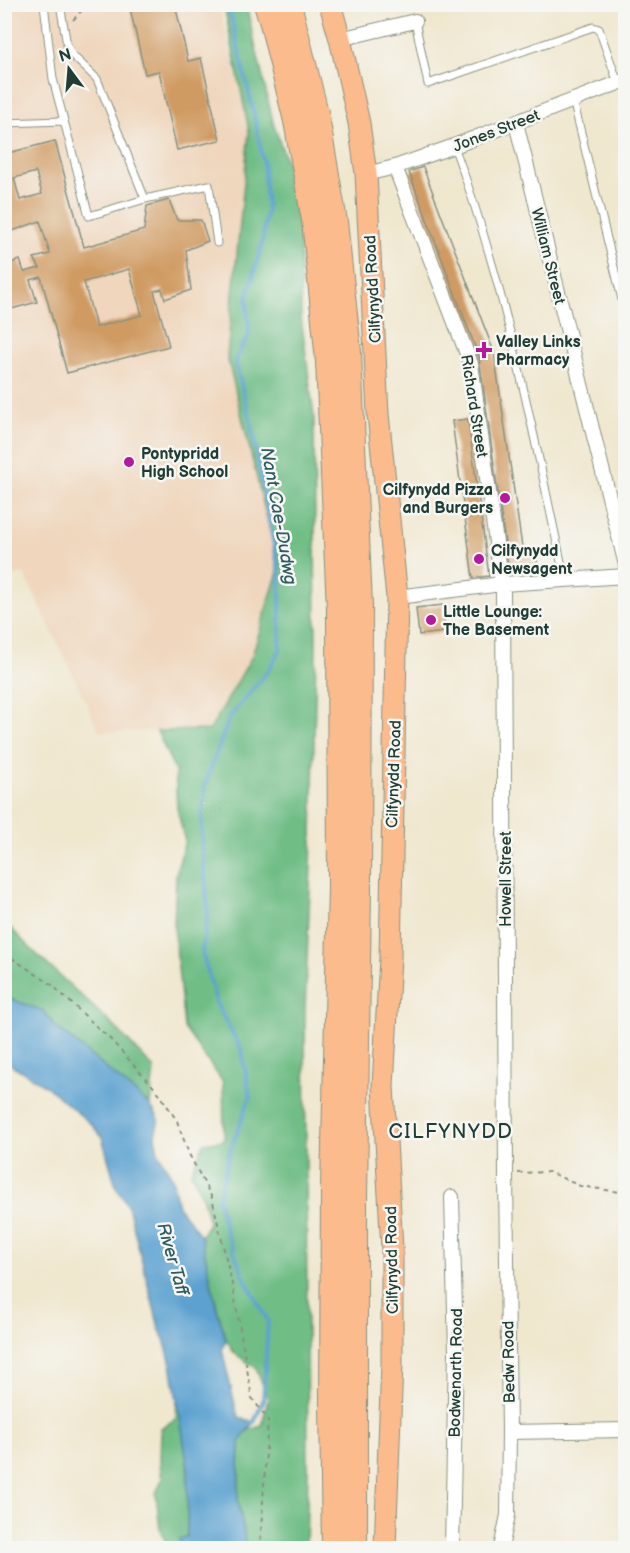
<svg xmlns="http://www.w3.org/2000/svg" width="630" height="1553" font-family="'Balsamiq Sans',sans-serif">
  <rect width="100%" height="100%" fill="#f6f6f2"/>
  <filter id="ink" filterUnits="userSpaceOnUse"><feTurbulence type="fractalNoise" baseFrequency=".0167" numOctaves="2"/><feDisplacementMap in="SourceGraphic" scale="12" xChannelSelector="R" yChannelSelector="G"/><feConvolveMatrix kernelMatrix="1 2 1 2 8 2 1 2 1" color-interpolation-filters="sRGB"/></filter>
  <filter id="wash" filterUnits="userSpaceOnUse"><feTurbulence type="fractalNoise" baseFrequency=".008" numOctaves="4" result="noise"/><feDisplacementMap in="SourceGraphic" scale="24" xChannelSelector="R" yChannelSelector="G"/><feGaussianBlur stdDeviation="1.35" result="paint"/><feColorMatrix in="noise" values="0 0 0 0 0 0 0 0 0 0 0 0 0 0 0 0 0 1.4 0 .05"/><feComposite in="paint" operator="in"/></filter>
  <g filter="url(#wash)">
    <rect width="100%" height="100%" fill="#f0e7cf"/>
    <path fill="#efd6bc" d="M5 5H219L249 131 227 356 279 568 252 656 209 730 100 732 24 573 5 579Z"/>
    <path fill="#6fbd86" stroke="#477d5d" stroke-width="1.5" d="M224 5H246L273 122 299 199 301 317 314 417 316 649 312 841 305 1009 308 1470 306 1548H245L244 1532 238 1501 240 1441 245 1431 262 1426 268 1399 256 1368 234 1353 226 1339 217 1309 201 1236 209 1223 203 1199 191 1172 204 1143 224 1140 223 1082 184 1028 174 927 176 874 185 841 177 808 175 771 157 731 210 730 252 656 279 568 227 356 249 131Z
      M4 921 32 950 117 1029 154 1069 150 1105 54 1025 44 1012 5 997Z
      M177 1396 188 1467 187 1538 179 1539 181 1548H169L160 1530 156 1493 162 1479 160 1464 161 1428 176 1419Z"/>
    <path fill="#5ba1d0" stroke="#3d6f82" stroke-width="1.5" d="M5 997 44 1011 54 1025 150 1105 159 1119 155 1136 158 1152 172 1177 178 1206 201 1236 217 1309 226 1339 222 1350 238 1417 254 1422 240 1441 238 1501 244 1532 245 1548H181L179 1539 187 1537 188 1467 171 1364 164 1339 159 1328 128 1206 116 1187 102 1137 92 1125 46 1086 5 1061Z"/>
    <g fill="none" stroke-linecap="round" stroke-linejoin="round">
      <path stroke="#5ba1d0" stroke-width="4" d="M228 4 254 114 263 161 267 209 261 248 247 298 249 334 235 361 250 419 280 577V651L267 672 229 718 205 785 202 813V847L208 911 202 952 217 1005 242 1051 250 1097 230 1151 218 1200 227 1235 244 1277 268 1321 263 1401 254 1422 251 1423"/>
    </g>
    <g id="blocks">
      <path fill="#d09b63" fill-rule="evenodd" d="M129 4H175L188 61 201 58 220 140 177 150 159 71 145 74Z
        M55 141 84 247 144 230 147 206 169 200 177 220H201L208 241 186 250 191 290 165 299 162 289 154 291 169 346 67 373 41 277 30 280 37 302 4 311V265L20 260 24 272 40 268 34 258 50 254 40 221 4 234V154ZM36 172 42 194 20 200 14 178ZM129 269 142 315 96 327 84 282Z
        M423 167 494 352 523 554 536 553 538 570 512 574 509 572 479 357 409 172Z
        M468 419 489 576 473 578 452 421Z
        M443 605 445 632 419 635 416 608Z"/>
    </g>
  </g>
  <g filter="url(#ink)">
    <use href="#blocks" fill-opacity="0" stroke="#889282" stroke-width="1.5"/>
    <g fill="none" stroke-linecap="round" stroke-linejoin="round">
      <g stroke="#889282" stroke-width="9">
        <path id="lane" d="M44 4 53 79 89 216 145 199 209 185 217 243
          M60 4 67 45 72 55 97 79 145 199
          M415 21 428 84 593 27 599 29 618 83
          M573 100 626 316
          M4 123 64 121
          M454 146C506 286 533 434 565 580"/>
      </g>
      <g stroke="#889282" stroke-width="16">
        <path id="street" d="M340 39 415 21
          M516 123 626 565
          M395 167 471 364 503 592 506 1174 509 1432 508 1515 501 1548
          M366 174 395 167 454 146 626 80
          M397 597 502 584 626 576
          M452 1197 456 1350 452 1548
          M509 1432 626 1430"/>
      </g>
      <g stroke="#889282" stroke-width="23">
        <path id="primary" d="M330 4 340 39 359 123 366 174 378 414 397 597 390 958 383 1086 392 1249V1364L385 1548"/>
      </g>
      <g stroke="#889282" stroke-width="28">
        <path id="highway" d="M267 4 273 23 297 121 315 220 329 361 340 609 341 887 334 1188 333 1404 335 1548
          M288 4 316 117 334 222 348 352 359 606 358 886 354 1198V1548"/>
      </g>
      <path stroke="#889282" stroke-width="2" stroke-dasharray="4.5 4.5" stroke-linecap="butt" d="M73 20 88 4
        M4 953 51 984 111 1040 159 1093 177 1121 189 1154 212 1198 233 1288 252 1398 268 1420 260 1548
        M518 1173 549 1172 580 1186 626 1193"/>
      <use href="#lane" stroke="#fff" stroke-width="7"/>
      <use href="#street" stroke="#fff" stroke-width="14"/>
      <use href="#primary" stroke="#fbbb8d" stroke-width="21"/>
      <use href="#highway" stroke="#fbbb8d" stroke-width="26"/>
    </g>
  </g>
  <g fill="#b5179e" stroke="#f6f6f2" stroke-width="2">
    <path d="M481 341h6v6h6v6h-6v6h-6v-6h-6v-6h6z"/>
    <circle cx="129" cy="462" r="6"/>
    <circle cx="505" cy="498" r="6"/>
    <circle cx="479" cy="559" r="6"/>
    <circle cx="431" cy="620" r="6"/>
  </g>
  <g text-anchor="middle" stroke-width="5" stroke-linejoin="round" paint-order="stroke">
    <g font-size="16" fill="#1f3d34" stroke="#f6f6f2">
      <text transform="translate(496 130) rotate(-21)" y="6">Jones Street</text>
      <text transform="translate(549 256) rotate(76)" y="6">William Street</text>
      <text transform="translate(372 289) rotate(-93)" y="6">Cilfynydd Road</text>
      <text transform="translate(475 406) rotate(81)" y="6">Richard Street</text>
      <text transform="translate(393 774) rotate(-88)" y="6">Cilfynydd Road</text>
      <text transform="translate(505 879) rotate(-90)" y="6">Howell Street</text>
      <text transform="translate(391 1260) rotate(-91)" y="6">Cilfynydd Road</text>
      <text transform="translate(508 1362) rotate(-91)" y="6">Bedw Road</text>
      <text transform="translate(455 1373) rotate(-89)" y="6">Bodwenarth Road</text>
    </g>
    <g font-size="16" font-weight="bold" fill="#1f3d34" stroke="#f6f6f2" text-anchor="start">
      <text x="496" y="347">Valley Links<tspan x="496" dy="18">Pharmacy</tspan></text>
      <text x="141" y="459">Pontypridd<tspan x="141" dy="18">High School</tspan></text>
      <text x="493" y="495" text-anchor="end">Cilfynydd Pizza<tspan x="493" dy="18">and Burgers</tspan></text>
      <text x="491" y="556">Cilfynydd<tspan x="491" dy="18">Newsagent</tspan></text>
      <text x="443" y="617">Little Lounge:<tspan x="443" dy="18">The Basement</tspan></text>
    </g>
    <g font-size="18" font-style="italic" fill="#315b63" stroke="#f6f6f2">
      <text transform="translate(279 516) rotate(80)" y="6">Nant Cae-Dudwg</text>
      <text transform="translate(173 1259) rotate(74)" y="6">River Taff</text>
    </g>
    <g font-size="20" letter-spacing="1.5" fill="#1f3d34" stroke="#f6f6f2">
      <text x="451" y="1138">CILFYNYDD</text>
    </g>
  </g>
  <rect width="630" height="1553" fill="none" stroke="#f6f6f2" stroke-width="24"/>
  <g transform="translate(69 69) rotate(344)" stroke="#f6f6f2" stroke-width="4.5" paint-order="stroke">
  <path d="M0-4.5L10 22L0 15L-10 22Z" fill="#1f3d34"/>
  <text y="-9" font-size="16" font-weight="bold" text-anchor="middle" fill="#1f3d34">N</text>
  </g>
</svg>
